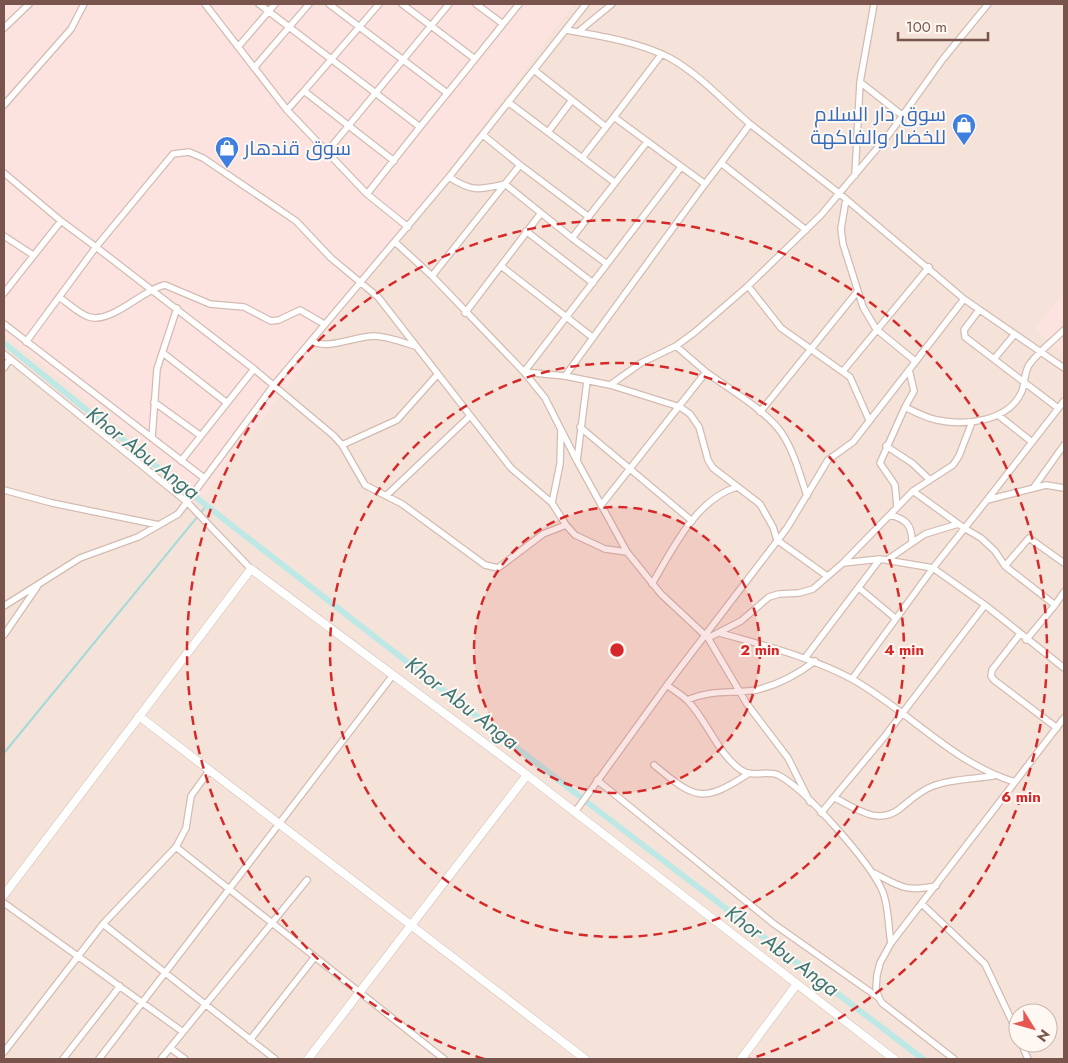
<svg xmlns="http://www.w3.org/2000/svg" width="1068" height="1063" font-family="Jost,Cairo,sans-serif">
  <rect width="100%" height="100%" fill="#fdf3eb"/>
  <path fill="#f5e3d9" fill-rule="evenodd" d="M4 4H1064V1059H4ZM1018 1013H1048V1043H1018Z"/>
  <path fill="#fde3df" d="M4 4H574L204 497 49 368 4 335Z
    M1064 293V354L1035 329Z"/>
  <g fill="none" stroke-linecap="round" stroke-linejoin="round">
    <path stroke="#a4dad8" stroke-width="2" d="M4 753 207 505"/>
    <path stroke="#bee8e6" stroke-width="6" d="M4 343 157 467 588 803 923 1059"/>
    <g stroke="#d3bbb2" stroke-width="8">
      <path id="minor" d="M205 4 287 110 367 194
        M259 4 420 127 367 194 408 227
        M329 4 447 93
        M379 4 304 91 394 161
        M402 4 475 59 420 127
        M476 4 503 24
        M4 28 29 4
        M566 30C600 36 639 42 670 58 699 74 724 102 750 124L721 163
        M578 32 612 4
        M238 47 275 4
        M475 59 519 4
        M254 68 309 4
        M534 70 606 127
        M860 82 903 116
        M508 102 614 182
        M4 105 71 29 84 4
        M287 110 304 91
        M614 117 661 55
        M750 124 840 194 964 299 1064 368
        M548 132 572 100
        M326 153 449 4
        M582 158 614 117 705 184 721 163 806 230
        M520 165 589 217
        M4 173 61 221 96 247 173 154 189 152 203 158 296 221 331 258 378 297 511 468 552 503 566 525 575 535 605 549 627 552
        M855 175 860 82 874 4
        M449 177C472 192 478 190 505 184
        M505 184 572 238 647 142
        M846 199 841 229 843 244 863 307 876 329 915 361
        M526 231 593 283
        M4 236 33 255
        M572 238 607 264 524 372 545 398 577 461 627 552 661 594 708 638 747 704 788 758 810 802
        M395 242 432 276 524 372 565 376 610 385 680 407 690 414 699 427 708 460 713 468 760 504 773 527 777 540 827 576
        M607 264 681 167
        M501 266 592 337
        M432 276 520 165 483 135
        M748 286 781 328 850 377 869 420
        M4 293 61 221
        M59 297C68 303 79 314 89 317 112 324 143 289 165 285L210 304 244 307 271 321 279 320 300 310 324 324
        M964 299 909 370 914 391 905 407C915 412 926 418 937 420 965 426 1009 422 1022 391 1025 383 1024 373 1029 365 1038 352 1053 341 1064 330
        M979 310 964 330 965 337 1058 408
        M465 313 541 213
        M4 324 204 478
        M311 341C329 350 352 337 373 336 387 336 402 342 415 346
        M26 342 96 247 254 369 334 436 342 445 365 485 402 504 485 565 498 568 543 534 566 525
        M676 346 706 372
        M163 353 227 403
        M4 354 187 502 251 569
        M994 359 1014 335
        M4 368 10 359
        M843 371 929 267
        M565 376 705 184
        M610 385 641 363 676 346 695 332 748 286 821 215 890 133 943 59 988 4
        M154 402 201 436
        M760 412 857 292
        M998 415 1032 442
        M580 427 692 521
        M152 438 157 369 177 308
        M342 445 397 420 437 375
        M886 446 912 463 930 480
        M181 461 254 369
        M577 461 587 381
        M1034 487 1064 445
        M1064 488 1046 485 987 500 933 568 985 605 1064 668
        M4 490 52 503 159 525
        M913 491 964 528 981 538 995 551 1005 566 1055 605 1026 640
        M387 495 469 417
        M987 500 1064 401
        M552 503 560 464 561 430
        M602 504 706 372C729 389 764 409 781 432 794 451 800 475 807 496
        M897 507 895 485 880 463 905 407
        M890 515C906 519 912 525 912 542
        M887 560 925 534 958 524
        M843 563 913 491 953 465 959 456 972 422
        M1005 566 1029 538 1064 563
        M652 584C672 550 696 499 737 487
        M859 588 895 618
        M1055 605 1064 592
        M4 606 80 558 138 537 178 514 274 385 449 177 586 4
        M720 633C765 646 811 657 852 679 909 711 952 763 1015 782L891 943 880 963 877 975 876 988 879 998 882 1003 954 1059
        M1020 634 992 670 991 676 994 680 1057 728
        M4 635 37 587
        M708 638 741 621 769 597 779 594 799 593 813 589 843 563 880 559 933 568 852 679
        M805 658 880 559
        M667 685C673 690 682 695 688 701 707 721 718 754 741 770 753 778 766 770 778 775 805 788 870 863 882 890 889 905 888 927 891 943
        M687 700C713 689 731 694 756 690 778 685 798 674 815 661
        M654 765C695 799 702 804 748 774
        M597 780 774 924 879 998
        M1015 782 1064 718
        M835 798C855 808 877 825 898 810 910 801 919 791 933 786 951 779 974 779 993 776
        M575 812 667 685 787 528 828 460 853 442 909 370
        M821 813 885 736 985 605
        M176 847 444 1059
        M874 873C901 887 905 892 936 886
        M4 903 183 1032
        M922 904 985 964 1018 1034
        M103 924 275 1059
        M250 1040 314 958
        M1021 1043 1028 1059
        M170 1048 185 1059
        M4 1052 103 924 176 847 186 828 191 796 209 771
        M63 1059 120 986
        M99 1059 393 675
        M161 1059 307 880"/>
    </g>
    <g stroke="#d3bbb2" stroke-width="9">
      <path id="tertiary" d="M139 716 585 1059
        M4 895 251 569 527 775 894 1059
        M308 1059 527 775
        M741 1059 797 984"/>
    </g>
    <use href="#minor" stroke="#fff" stroke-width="5.5"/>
    <use href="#tertiary" stroke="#fff" stroke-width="8"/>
  </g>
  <circle cx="617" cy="650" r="143" fill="#d62828" fill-opacity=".12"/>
  <g fill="none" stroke="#d62828" stroke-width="2.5" stroke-dasharray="9 6">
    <circle cx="617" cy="650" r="143"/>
    <circle cx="617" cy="650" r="287"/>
    <path d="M484 1059A430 430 0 1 1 750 1059"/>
  </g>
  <defs>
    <g id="shop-pin" transform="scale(1.25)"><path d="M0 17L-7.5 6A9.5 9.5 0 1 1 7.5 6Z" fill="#3f7fe0" stroke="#fff8f2"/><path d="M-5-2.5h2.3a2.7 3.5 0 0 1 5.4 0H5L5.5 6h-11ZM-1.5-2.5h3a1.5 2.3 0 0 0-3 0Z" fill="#fff"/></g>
  </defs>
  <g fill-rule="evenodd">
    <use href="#shop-pin" x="964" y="125"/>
    <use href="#shop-pin" x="227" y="148"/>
  </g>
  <g text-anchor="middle" stroke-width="4" stroke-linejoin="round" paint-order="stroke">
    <g font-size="20" fill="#366cbe" stroke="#fff8f2" text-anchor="end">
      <text x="946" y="121">سوق دار السلام<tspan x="946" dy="23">للخضار والفاكهة</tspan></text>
      <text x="244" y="155" text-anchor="start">سوق قندهار</text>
    </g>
    <g font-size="21" font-style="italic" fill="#3c7676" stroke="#fff8f2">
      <text transform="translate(143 453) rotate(38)" y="7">Khor Abu Anga</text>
      <text transform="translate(462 703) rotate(38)" y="7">Khor Abu Anga</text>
      <text transform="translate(782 951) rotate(37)" y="7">Khor Abu Anga</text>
    </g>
  </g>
  <circle cx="617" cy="650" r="8" fill="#d62828" stroke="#fff8f2" stroke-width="2.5"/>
  <g font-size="15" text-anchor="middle" font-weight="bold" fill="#d62828" stroke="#fff8f2" stroke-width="4" stroke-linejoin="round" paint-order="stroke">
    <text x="760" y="655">2 min</text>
    <text x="904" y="655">4 min</text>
    <text x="1021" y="802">6 min</text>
  </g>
  <rect width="1068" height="1063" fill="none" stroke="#79544d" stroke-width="10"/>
  <g transform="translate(1033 1028) rotate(127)"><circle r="24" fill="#fff8f2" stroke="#c9b6b0"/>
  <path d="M0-4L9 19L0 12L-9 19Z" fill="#e75751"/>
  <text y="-8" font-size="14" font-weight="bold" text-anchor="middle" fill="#79544d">N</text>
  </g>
  <path d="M898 32v8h90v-8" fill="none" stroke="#79544d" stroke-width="2.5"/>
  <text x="906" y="32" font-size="15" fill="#79544d" stroke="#fff8f2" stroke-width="4" paint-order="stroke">100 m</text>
</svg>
